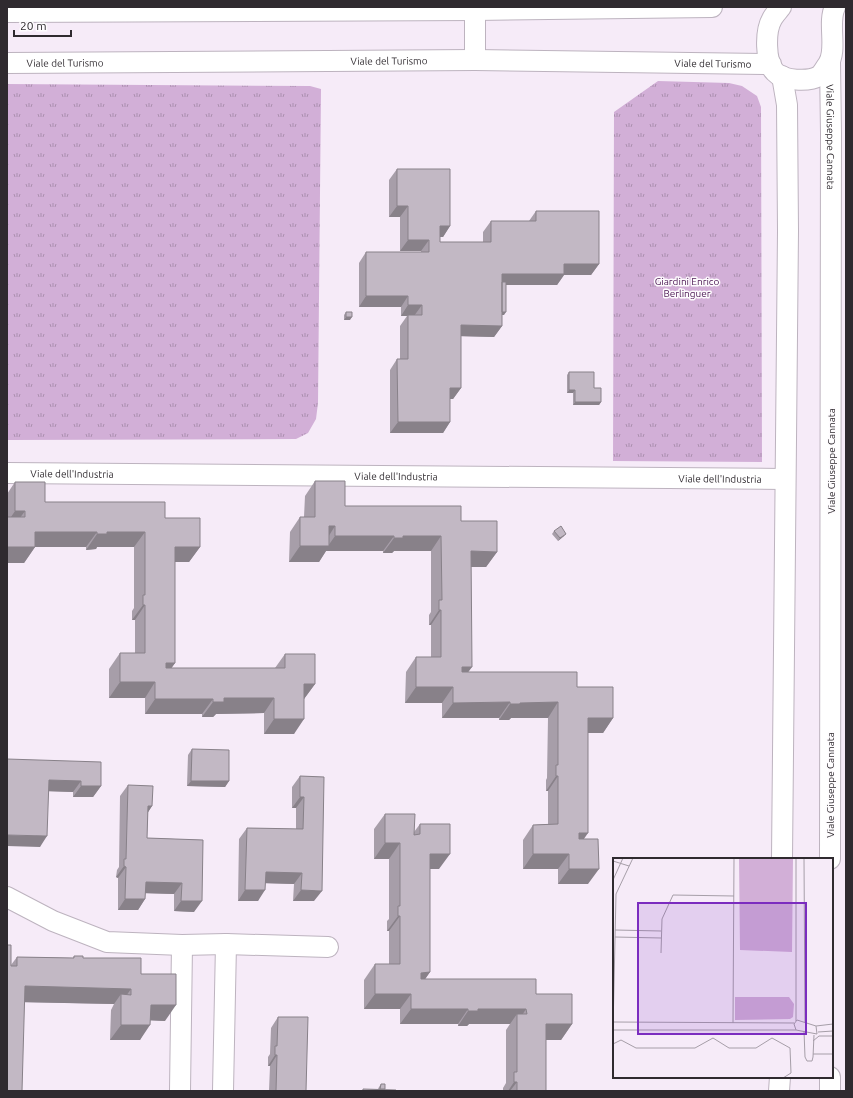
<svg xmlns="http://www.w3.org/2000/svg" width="853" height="1098" font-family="Ubuntu,sans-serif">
  <defs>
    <pattern id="grass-tufts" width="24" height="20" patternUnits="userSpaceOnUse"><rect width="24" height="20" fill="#d2afd7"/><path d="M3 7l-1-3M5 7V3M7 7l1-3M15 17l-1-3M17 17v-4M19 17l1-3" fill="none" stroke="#ab8faf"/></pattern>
  </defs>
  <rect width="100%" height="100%" fill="#f6ebf8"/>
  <path fill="url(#grass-tufts)" d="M658 81 729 83 742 86 757 96 761 107 762 462 613 461 614 112Z
    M7 84 310 86 321 89 318 403 316 419 308 433 296 439 7 440Z"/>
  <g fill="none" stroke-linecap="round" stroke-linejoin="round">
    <g stroke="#bdb3bf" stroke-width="22">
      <g id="minor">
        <path d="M781 7C778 11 774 15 772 19 765 31 765 62 775 72 783 81 809 82 819 76 822 74 826 67 828 64 838 50 827 23 835 7"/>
        <path d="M475 10V60"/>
        <path d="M7 12 475 10 712 7"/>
        <path id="s1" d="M7 63 475 60 771 64"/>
        <path id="s2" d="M830 63 831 133 830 859"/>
        <path id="s3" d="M7 473 785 479"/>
        <path d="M782 859 788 231 787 105 782 76"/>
        <path d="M7 897 53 921 107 942 182 945 226 944 328 947"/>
        <path d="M830 1077V1091"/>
        <path d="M180 1091 182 945"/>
        <path d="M223 1091 226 944"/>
        <path d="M779 1091 780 1077"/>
      </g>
    </g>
    <use href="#minor" stroke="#fff" stroke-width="20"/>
  </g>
  <path fill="#a79ea9" d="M397 169 450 226 443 237H440V242H483V232L491 221H529L536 211 599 264 591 275H564L557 285H506L504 315H502V326L494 337 461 336V388L453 399H450V422L443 433H390V370L397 359H400V326L407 316H401V307H359V263L366 252H421V251H400V217H389V180Z
    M346 312 350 320H344V315Z
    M569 372 594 388 601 402 599 405H573V393H567V375Z
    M315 481 345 506 461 521 497 552 486 567H471L468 672 577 687 613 718 603 733H588L584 839 588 884H558V869H523V840L533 825 548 824V791H546V780L547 778 548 718H511L509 720H499V718H442V703H405L406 672 416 657H431V625H429V615L431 612V551H394L392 553H383V551H326L319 562H289L290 532 300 517H304L305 496Z
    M15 482 45 502 165 518 200 547 189 562H175V663L171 668H275L285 654 315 684 304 699 294 734H264V713L216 714 213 717H202V714H145V698H109V669L120 653H135V620H132V611L134 608V547H97L96 549 86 550V547H35L24 563H7V494Z
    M554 531 564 536 558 541 552 534Z
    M192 749 229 781 225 787 187 786 188 755Z
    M7 759 101 786 93 797H73V792L48 791 40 847Z
    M300 776 324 777 314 901H293L294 884 265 883 258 901H238L239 839 247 828 296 829V808H292V787Z
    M128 785 152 806 148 812 147 838 203 840 194 912 174 911V894L145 893V899L138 910H118V878L116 877 117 870 119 867 120 796Z
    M385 814 414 832 420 824 439 869H430V972L425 979 536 994 572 1024 561 1040H546V1091H503V1088L506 1083V1030L510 1024H469L467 1026H458V1024H400V1009H364V980L375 964H389V931H387V921L389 919V859H374V829Z
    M74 956 83 958 141 974 165 1021 150 1020 140 1040H110L111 1010 114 1004 24 1002 11 965 17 957 73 958Z
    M278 1017 306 1091H269L270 1066H268V1057L270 1054 271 1028Z
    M381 1084 385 1089V1090L396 1091H362L363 1089H378L379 1087Z"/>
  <path fill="#888189" d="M397 206H408L400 217H389Z
    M440 226H450L443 237H433Z
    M408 240H429L421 251H400Z
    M564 264H599L591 275H564L557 285H496L502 274Z
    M366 296H408L401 307H359Z
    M408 305H422L414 316 408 315 407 316H401Z
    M496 312H506L504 315H494Z
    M346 317H352L350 320H344Z
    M461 325 502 326 494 337 453 336Z
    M450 388H461L453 399H443Z
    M569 390H575L573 393H567Z
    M575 402H601L599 405H573Z
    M398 422H450L443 433H390Z
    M15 511H25L14 526 7 523Z
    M329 526H335L325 542Z
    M35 532H97L86 547H24Z
    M107 532H145L134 547H97L96 549 86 550 97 534Z
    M566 534 564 536 558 541 560 538Z
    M335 536H394L383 551H326L319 562H289L300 546H328Z
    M403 536H441L431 551H394L392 553H383L394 538Z
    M7 547H35L24 563H7Z
    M175 547H200L189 562H164Z
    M471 551 497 552 486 567H460Z
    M143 605H145L135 620H132Z
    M439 610H441L431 625H429Z
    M166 663H175L164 679Z
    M462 667H472L461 682Z
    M120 682H155L145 698H109Z
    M304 684H315L304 699Z
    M416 687H453L442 703H405Z
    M224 698H274L264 713 216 714 213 717H202L213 702Z
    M155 699H213L202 714H145Z
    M510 702 499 718H442L453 703Z
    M558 702 548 718H511L509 720H499L510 704 520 703Z
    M588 718H613L603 733H577Z
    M274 719H304L294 734H264Z
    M556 776H558L548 791H546Z
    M49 780 81 781 73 792 41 791Z
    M191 781H229L225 787 187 786Z
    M81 786H101L93 797H73Z
    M300 797H304L296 808H292Z
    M148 806H152L145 817Z
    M579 833H588L577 849Z
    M7 835 47 836 40 847 7 846Z
    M385 843H400L389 859H374Z
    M430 854H450L439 869H419Z
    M533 854H569L558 869H523Z
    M124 866 126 867 118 878 116 877Z
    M569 869H599L588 884H558Z
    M266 872 302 873 294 884 258 883Z
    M146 882 182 883 174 894 138 893Z
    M245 890H265L258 901H238Z
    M301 890 322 891 314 901H293Z
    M125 899H145L138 910H118Z
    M181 901H202L194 912 174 911Z
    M398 916H400L389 931H387Z
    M430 972 419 988 421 973Z
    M25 986 131 989 121 1003V994L114 1004 14 1002Z
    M375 994H411L400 1009H364Z
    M151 1005H176L165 1021 140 1020Z
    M411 1009H468L458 1024H400Z
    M478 1009H526L517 1023V1014L510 1024H469L467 1026H458L468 1011Z
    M546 1024H572L561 1040H535Z
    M121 1025H150L140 1040H110Z
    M275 1055H277L270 1066H268Z
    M514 1082H517L510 1091H508Z"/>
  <path fill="#c2b8c4" stroke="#888189" d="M397 169H450V226H440V242H491V221H536V211H599V264H564V274H502V326L461 325V388H450V422H398L397 359H408V315H422V305H408V296H366V252H429V240H408V206H397Z
    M502 282H506V312H502Z
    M346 312H352V317H346Z
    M569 372H594V388H601V402H575V390H569Z
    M315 481H345V506H461V521H497V552L471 551 472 667H462V672H577V687H613V718H588V833H579V839H598L599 869H569V854H533V825L558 824V776H556V765H558V702L520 703V704H510V702L453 703V687H416V657H441V610H439V600H442L441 536H403V538H394V536H335V526H329V546H300V517H315Z
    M15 482H45V502H165V518H200V547H175V663H166V668H285V654H315V684H304V719H274V698H224V702H213V699H155V682H120V653H145V605H143V595H145V532H107V534H97V532H35V547H7V517H25V511H15Z
    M561 526 566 534 560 538 554 531Z
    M192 749 229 750V781H191Z
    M7 759 101 762V786H81V781L49 780 47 836 7 835Z
    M300 776 324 777 322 891 301 890 302 873 266 872 265 890H245L247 828 303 829 304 797H300Z
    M128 785 153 786 152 806H148L147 838 203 840 202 901H181L182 883 146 882 145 899H125L126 867 124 866V859H126Z
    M385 814H415L414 835 420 834V824H450V854H430V972L421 973V979H536V994H572V1024H546V1091H517V1082H514V1072H517V1014H527L526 1009H478V1011H468V1009H411V994H375V964H400V916H398V906H400V843H385Z
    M7 945H11V966H17V957L74 958V956H83V958H141V974H176V1005H151L150 1025H121V994L131 995V989L25 986 22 1091H7Z
    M278 1017H308L306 1091H276L277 1055H275V1046H277Z
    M381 1084H385V1089H380Z
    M363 1089 396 1090V1091H363Z"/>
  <g text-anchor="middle" stroke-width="3" stroke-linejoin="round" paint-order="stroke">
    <g font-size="10" fill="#2f2a2f" stroke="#fefcfe">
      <text dy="4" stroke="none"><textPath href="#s1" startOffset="382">Viale del Turismo</textPath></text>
      <text dy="4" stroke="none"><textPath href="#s1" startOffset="58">Viale del Turismo</textPath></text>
      <text dy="4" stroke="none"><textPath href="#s1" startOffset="706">Viale del Turismo</textPath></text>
      <text dy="4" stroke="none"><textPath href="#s2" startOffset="74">Viale Giuseppe Cannata</textPath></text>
      <text transform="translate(831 461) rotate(-90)" y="4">Viale Giuseppe Cannata</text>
      <text dy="4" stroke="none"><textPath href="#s3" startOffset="65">Viale dell'Industria</textPath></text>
      <text dy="4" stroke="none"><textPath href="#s3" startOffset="389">Viale dell'Industria</textPath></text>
      <text dy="4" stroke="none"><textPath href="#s3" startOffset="713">Viale dell'Industria</textPath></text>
      <text transform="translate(830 785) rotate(-90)" y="4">Viale Giuseppe Cannata</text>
    </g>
    <g font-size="10" fill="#4c1854" stroke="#fefcfe">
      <text x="687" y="285">Giardini Enrico<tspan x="687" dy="12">Berlinguer</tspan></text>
    </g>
  </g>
  <g transform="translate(613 858)">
    <rect width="220" height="220" fill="#f6ebf8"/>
    <path d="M126 0H180L179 94 127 92ZM122 139H176L181 146 180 159 177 161 122 162Z" fill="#d2afd7"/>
    <path fill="none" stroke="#a69ea8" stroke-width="1" d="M191 0 192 165M0 3 16 8M0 22 10 0M2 72 48 73M2 79 48 80M48 95 49 61 60 37 121 38M184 162 203 168 204 176 183 172 181 166ZM183 163V0M0 164 181 165M120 165 121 0M203 168 220 166M0 172H183M0 172 3 36 20 0M191 173 192 199 194 203H199L200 199 201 177M205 174 220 173M100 180 116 190H143L159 180 177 190 178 215 170 220M200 183 206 178H220M0 186 8 182 23 190H82L100 180M200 196H220"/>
    <path fill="#7b2cbf" fill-opacity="0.15" stroke="#7b2cbf" stroke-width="2" d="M25 45H193V176H25Z"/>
    <rect width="220" height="220" fill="none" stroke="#2f2a2f" stroke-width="2"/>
  </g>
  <rect width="853" height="1098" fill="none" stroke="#2f2a2f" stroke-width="16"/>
  <path d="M14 30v6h57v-6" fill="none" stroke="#2f2a2f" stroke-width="2"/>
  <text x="20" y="30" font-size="12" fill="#2f2a2f" stroke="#fefcfe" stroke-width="3" paint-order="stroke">20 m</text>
</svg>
